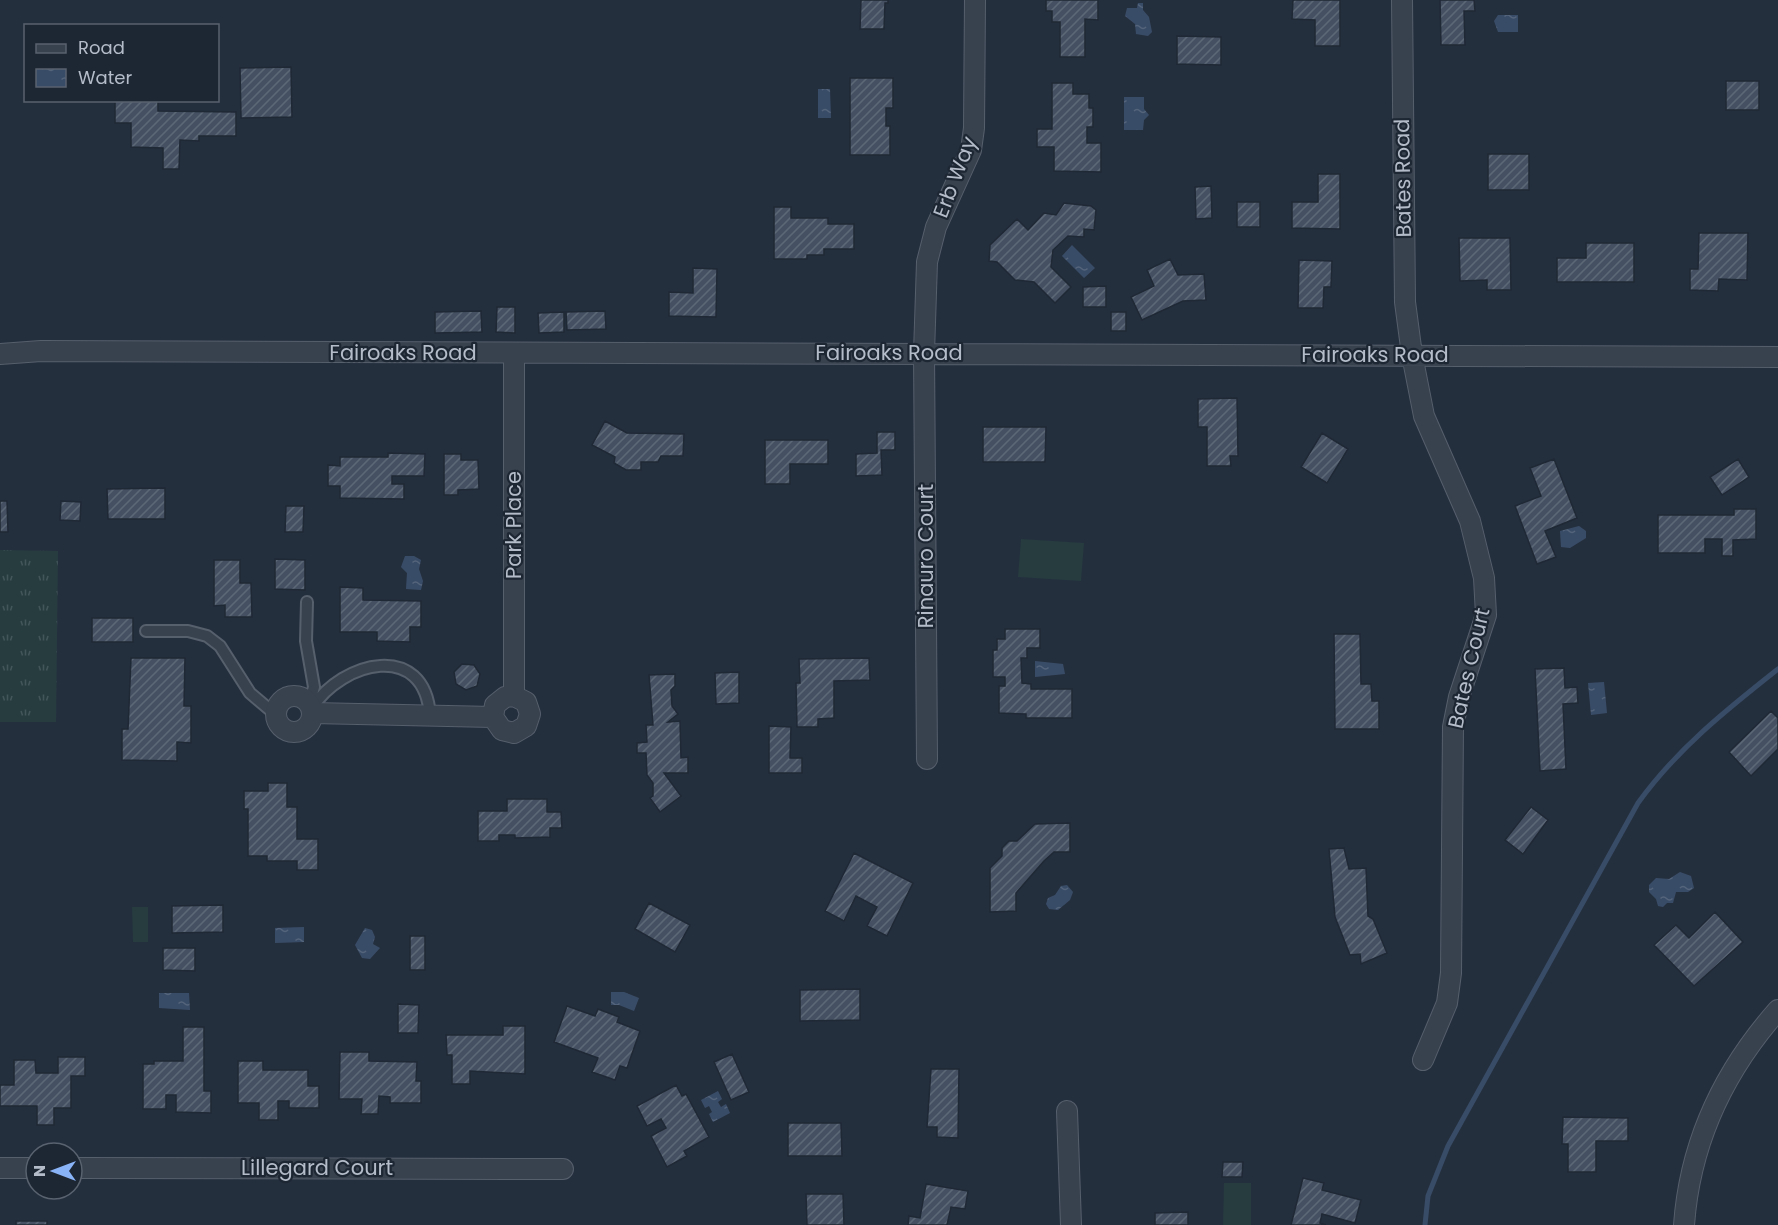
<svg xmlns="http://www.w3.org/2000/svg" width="1778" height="1225" font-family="Poppins,sans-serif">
  <defs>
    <pattern id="grass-tufts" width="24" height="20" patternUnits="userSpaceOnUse" patternTransform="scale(1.5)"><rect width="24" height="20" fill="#263c3f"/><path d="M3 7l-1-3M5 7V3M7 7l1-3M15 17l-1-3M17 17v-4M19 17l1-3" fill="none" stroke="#435659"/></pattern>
    <pattern id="water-ripples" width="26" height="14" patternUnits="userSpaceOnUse" patternTransform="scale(1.5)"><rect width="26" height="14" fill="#394c67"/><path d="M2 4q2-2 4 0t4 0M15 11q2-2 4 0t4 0" fill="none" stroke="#53647b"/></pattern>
    <pattern id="building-hatch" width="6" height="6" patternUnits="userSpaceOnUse" patternTransform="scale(1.5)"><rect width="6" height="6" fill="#455162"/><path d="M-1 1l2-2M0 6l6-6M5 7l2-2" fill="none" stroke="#5d6877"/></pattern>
  </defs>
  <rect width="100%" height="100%" fill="#242f3e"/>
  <path fill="url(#grass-tufts)" d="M0 550 58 551 56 722H0Z"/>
  <path fill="#263c3f" d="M1021 539 1084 543 1081 581 1018 577Z
    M132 907H148V942H133Z
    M1224 1183H1251V1225H1223Z"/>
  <path fill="url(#water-ripples)" d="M1138 3H1143V10L1149 17 1152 32 1148 36 1136 34 1135 24 1125 16 1127 8H1137Z
    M1498 15H1518V32H1498L1494 21Z
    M818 89H830L831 118H818Z
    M1124 97H1144V109L1149 115 1144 120 1143 130H1124Z
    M1072 245 1095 268 1084 278 1062 256Z
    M1579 526 1586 531V538L1570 548 1561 547 1560 531Z
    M405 556H414L421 560 419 569 423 581 421 590 406 589 407 573 401 567Z
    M1035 661 1063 664 1065 674 1035 677Z
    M1604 682 1607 713 1591 715 1588 683Z
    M1680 872 1691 876 1694 888 1688 892H1676L1673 903H1667L1663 907 1658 906 1656 899 1649 892V885L1656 878 1669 879Z
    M1067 885 1073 892 1070 900 1058 910 1049 909 1046 904 1048 898 1055 895 1061 886Z
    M304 927V942L275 943V928Z
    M365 928 372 930 375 937 373 944 380 948 370 959 362 958 355 945Z
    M611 992H624L639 998 634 1011 619 1005H611Z
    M159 993H189L190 1010 159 1008Z
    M718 1091 722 1099 718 1102 721 1107 726 1104 730 1113 713 1122 709 1114 712 1112 709 1106 705 1108 701 1100Z"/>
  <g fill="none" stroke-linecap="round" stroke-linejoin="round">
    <path stroke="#394c67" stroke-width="5" d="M1425 1225 1428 1196 1448 1146 1638 803C1677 749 1726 710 1778 669"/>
  </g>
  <path fill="url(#building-hatch)" stroke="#1f2835" stroke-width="1.5" d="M861 0H888V3H885L884 29H860Z
    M1046 0H1098V20L1085 19V57H1060V22H1052V11H1046Z
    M1293 0H1340V46H1315V20L1292 19Z
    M1440 0H1474L1475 11H1464L1465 45H1441Z
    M1177 36 1221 37V65L1177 64Z
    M291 67 292 117 241 118 240 68Z
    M850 78H893V108H886V126H890V155H850Z
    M1726 81H1759V110H1726Z
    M1052 83H1073V94H1089V108H1093V127H1087V143H1101V172L1054 171V147H1037V129H1052Z
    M115 100H158V111L236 112V136H199V141L180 140 179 169H163V148L131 147V123H115Z
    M1488 154H1529V190H1488Z
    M1318 174H1340V229L1292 228V202H1318Z
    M1211 186 1212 218 1196 219 1195 187Z
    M1237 202H1260V227H1237Z
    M1064 203 1091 206 1096 210 1094 230 1084 229V237L1068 236 1053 250 1051 267 1071 287 1055 303 1034 282 1015 280 997 262 989 261 990 245 1017 219 1028 230 1044 213 1056 215Z
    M774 207H791V218H828V224H854V249H824V255H807V259H774Z
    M1699 233H1748L1747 280 1719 279 1718 291 1690 290V269H1698Z
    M1459 238H1510L1511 290H1487V280L1460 281Z
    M1586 243H1634V282H1557V258H1586Z
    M1170 259 1178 275 1204 274 1206 300 1183 301 1142 320 1131 297 1154 286 1147 270Z
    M1299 260 1332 261 1331 287H1324L1323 308H1298Z
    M693 268 717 269 716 317 669 316V292L693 293Z
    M1106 286V307H1083V287Z
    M497 307H515V333L496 332Z
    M481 311 482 332 435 333V312Z
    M605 311 606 329 567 330 566 312Z
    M564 312V332L539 333 538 313Z
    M1111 312H1126V331H1111Z
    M1237 398 1238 456H1230L1231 466H1207V427H1198V399Z
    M605 421 627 433 684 434 683 456H661L658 462H641V470H626L614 463 615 457 592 445Z
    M983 427H1046L1045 462H983Z
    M877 432H895V450H881L882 475 856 476V454L877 453Z
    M1322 433 1348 449 1327 483 1301 467Z
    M765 440H828V464H790V484H765Z
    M388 453 425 454 424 476H392V484H404V499L340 498V486H328V465L340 466V457H388Z
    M444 454H461V460H478L479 489 458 490V495H444Z
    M1554 459 1577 518 1545 531 1556 557 1537 564 1515 506 1541 496 1530 468Z
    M1738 459 1749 477 1722 495 1710 477Z
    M165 488V519H108L107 489Z
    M0 501H7L8 532H0Z
    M61 501 81 502 80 521 60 520Z
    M286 506H304L303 532H285Z
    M1734 509H1756V539L1733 540V556H1722V539H1705V553H1658V515H1734Z
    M275 559 305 560V590L275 589Z
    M214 560H240V583H251L252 617H225V605L214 606Z
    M340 587 363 588V600L421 601V627H410V642L377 641V632H340Z
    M92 618H133V642H92Z
    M1005 629H1040V648H1027V658H1021L1022 683 1031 684V689H1072V718H1026V714L999 713V686H1005V677H993V650H997V639H1005Z
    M1334 634H1360L1361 684H1371L1372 701H1379V729H1335Z
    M131 658H185L184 706H191V743L177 742V761L122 760V729H128Z
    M869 658 870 680 834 681V718L818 719V727H797L796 683H800L799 659Z
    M462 664 474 665 480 674 477 686 466 690 456 684 454 672Z
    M1564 668 1565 688 1577 687 1578 703 1563 704 1566 769 1540 771 1535 669Z
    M739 672V703L716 704 715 673Z
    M675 674V686L671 690 672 706 678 714 668 722 680 721 681 758 688 757V773H664L681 796 660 812 650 798 653 796V783L647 775 646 753H637V743L647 742 646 725H653L649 675Z
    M1771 711 1778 718V749L1751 776 1729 752Z
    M769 726 791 727 790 758H802V773H769Z
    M268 783H287V807H297V839H318V870H297V861H267V856H248V809H244V791H268Z
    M507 799H547V812H561L562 828H550V837L515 838V835H499V841H478V811H507Z
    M1531 807 1548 820 1523 854 1505 840Z
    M1070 823V852H1054L1044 861 1016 893V911L990 912V868L1002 856V848L1009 841H1017L1035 824Z
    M1344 848 1349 869 1366 868 1368 916 1373 919 1387 953 1361 964 1360 954 1350 955 1335 917 1329 849Z
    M854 853 913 883 887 936 867 926 877 907 856 896 844 921 825 911Z
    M649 903 690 925 675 952 635 929Z
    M223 905V932L172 933V906Z
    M1715 912 1743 942 1694 986 1654 945 1676 925 1689 938Z
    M410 936H425V970H410Z
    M163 948H195V971L163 970Z
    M860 989V1020L800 1021V990Z
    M398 1004 419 1005 418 1033H398Z
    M567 1006 595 1016 598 1009 619 1017 617 1022 640 1031 627 1068 620 1066 615 1080 592 1072 598 1058 554 1042Z
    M503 1026H525V1074L470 1071V1084H452V1055H447L446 1035H503Z
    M183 1027H204V1091H211V1113L176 1112V1095H166V1109H143V1064H154V1061H183Z
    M340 1052H369V1061L417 1062 416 1081H421V1103H390V1097L379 1096 378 1114H361L362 1099H339Z
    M732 1054 749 1092 731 1100 714 1062Z
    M58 1057H85V1076H71V1108H54V1125H37V1106H0V1085H14V1060H35L36 1073H58Z
    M238 1061H263V1070H308V1086H319V1108H289V1101H278V1120H259V1103H238Z
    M931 1069H959L958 1138 937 1137V1127H927Z
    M676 1085 682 1096 686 1094 709 1137 684 1151 687 1156 667 1167 651 1136 666 1128 661 1119 647 1126 637 1106Z
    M1563 1117 1628 1118V1141H1596V1172H1568V1144H1562Z
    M788 1123H841L842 1156H788Z
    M1223 1162H1243L1242 1177H1222Z
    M1303 1178 1324 1183 1322 1190 1361 1200 1355 1223 1322 1214 1320 1223 1326 1225H1291Z
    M926 1184 968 1191 965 1209 951 1207 947 1225H908L909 1216 920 1218Z
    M806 1194H843L844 1225H807Z
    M1188 1212V1225H1155V1213Z
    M16 1221H47V1225H16Z"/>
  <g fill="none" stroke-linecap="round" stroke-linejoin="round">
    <g stroke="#565f6c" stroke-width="14">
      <path id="service" d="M146 631H188L207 636 220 646 250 693 276 715
        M303 698 312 694 314 687 306 641 307 602
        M312 708C342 661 425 640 430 716"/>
    </g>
    <g stroke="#565f6c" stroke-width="22">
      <path id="minor" d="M1402 0 1405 302 1412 355 1424 416 1470 521 1484 578 1486 615 1459 697 1453 727 1451 973 1447 1003 1423 1060
        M0 354 41 351 1778 357
        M514 354V696L526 702 530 714 526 726 514 733 502 730 493 717 495 705 505 697 514 696
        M276 714a18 18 0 1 1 36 0a18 18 0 1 1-36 0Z
        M313 713 493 717
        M927 759 924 353 927 262 936 227 971 150 974 128 975 0
        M1067 1111 1071 1225
        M0 1168H36
        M72 1168 563 1169
        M1684 1225C1690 1142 1723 1072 1778 1010"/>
    </g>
    <use href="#service" stroke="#38414e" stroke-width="10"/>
    <use href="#minor" stroke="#38414e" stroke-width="20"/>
  </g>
  <g text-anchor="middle" stroke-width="4.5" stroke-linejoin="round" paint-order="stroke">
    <g font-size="21" fill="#b4bcc9" stroke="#1d2633">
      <text transform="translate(955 177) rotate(-69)" y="7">Erb Way</text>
      <text transform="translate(1403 178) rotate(-91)" y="7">Bates Road</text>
      <text x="403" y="360">Fairoaks Road</text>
      <text x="889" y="360">Fairoaks Road</text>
      <text x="1375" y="362">Fairoaks Road</text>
      <text transform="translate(514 525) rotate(-90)" y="7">Park Place</text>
      <text transform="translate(926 556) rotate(-90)" y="7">Rinauro Court</text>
      <text transform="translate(1469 668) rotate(-77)" y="7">Bates Court</text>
      <text x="317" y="1175">Lillegard Court</text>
    </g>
  </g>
  <rect x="24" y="24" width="195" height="78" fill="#1d2633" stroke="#59626f" stroke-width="1.5"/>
  <rect x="36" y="44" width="30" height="9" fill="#38414e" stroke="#59626f" stroke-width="1.5"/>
  <text x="78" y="54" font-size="18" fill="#b4bcc9">Road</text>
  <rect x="36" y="69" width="30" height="18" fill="url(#water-ripples)" stroke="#59626f" stroke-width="1.5"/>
  <text x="78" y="84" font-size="18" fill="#b4bcc9">Water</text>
  <g transform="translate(54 1171) rotate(270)"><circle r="28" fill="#1d2633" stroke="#59626f" stroke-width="1.5"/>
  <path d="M0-4.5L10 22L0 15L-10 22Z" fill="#8ab4f8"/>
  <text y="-9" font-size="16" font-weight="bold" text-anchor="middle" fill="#b4bcc9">N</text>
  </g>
</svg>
